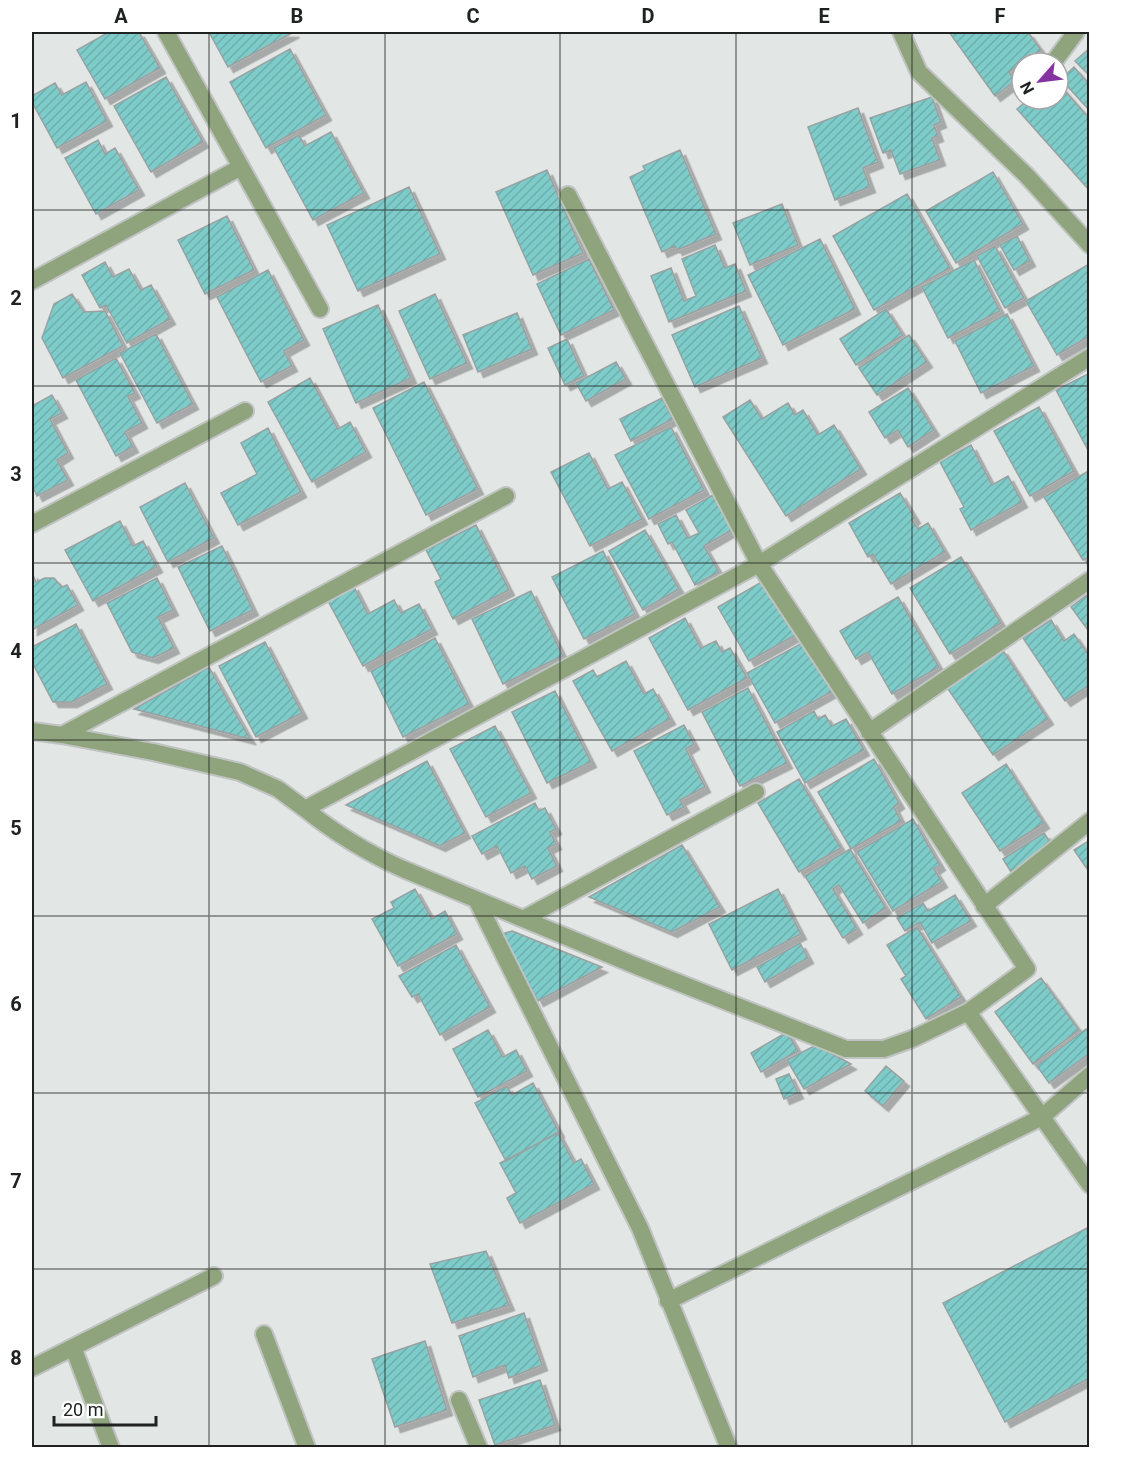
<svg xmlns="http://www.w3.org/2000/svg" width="1121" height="1479" font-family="Roboto,sans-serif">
  <defs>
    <pattern id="building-hatch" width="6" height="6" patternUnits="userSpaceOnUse" patternTransform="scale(1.5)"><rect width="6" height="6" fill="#7eccca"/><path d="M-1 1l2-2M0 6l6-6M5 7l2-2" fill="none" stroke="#6dafad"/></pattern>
    <filter id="shadow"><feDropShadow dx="5.5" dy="5.5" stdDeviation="0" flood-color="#0004"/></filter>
  </defs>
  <rect width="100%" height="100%" fill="#e2e6e4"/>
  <path fill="url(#building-hatch)" stroke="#9ca0a0" stroke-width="1.5" filter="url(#shadow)" d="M109 32H139L160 68 105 99 77 50Z
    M209 32H294L228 67Z
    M949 32H1028L1041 50 1009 72 1015 81 995 96Z
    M1090 48V76L1075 61Z
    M290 49 326 115 266 148 230 82Z
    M1074 67 1090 85V111L1061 79Z
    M166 77 203 142 151 172 114 106Z
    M86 82 107 121 57 148 32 102V96L55 83 62 95Z
    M1058 83 1090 119V191L1017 109 1029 99H1058Z
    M932 97 941 122 934 125 938 136 932 138 940 160 900 174 891 150 883 153 870 118Z
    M858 108 878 162 863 168 870 187 835 200 808 127Z
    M331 132 364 193 313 220 274 148 299 135 305 146Z
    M98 140 105 154 115 148 139 190 96 214 65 158Z
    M680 150 716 234 677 250 675 246 662 252 630 177 645 170 643 166Z
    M547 170 583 253 533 275 496 192Z
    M993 172 1023 224 956 263 926 211Z
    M409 187 440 254 358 291 327 225Z
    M907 194 950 268 874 310 833 236Z
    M782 204 798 245 750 265 733 223Z
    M227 216 254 270 205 294 178 240Z
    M1017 236 1030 261 1014 270 1000 245Z
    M820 239 855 309 783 345 748 275Z
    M715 245 725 268 735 264 746 291 669 322 651 276 671 268 684 301 696 296 682 259Z
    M995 246 1024 298 1005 308 977 256Z
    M589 259 614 310 561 335 537 284Z
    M974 260 1000 311 948 338 922 287Z
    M105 262 113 277 129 269 141 290 151 285 170 319 127 343 106 305 100 308 82 275Z
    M1089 264 1090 336 1057 355 1026 301Z
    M268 270 304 340 284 351 292 366 261 382 217 297Z
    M72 294 84 312 105 311 123 346 63 378 42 338 54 304Z
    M435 294 467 363 430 379 399 311Z
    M378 305 411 378 356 403 323 329Z
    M739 306 762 358 695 387 672 335Z
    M886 309 903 335 856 365 840 339Z
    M517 313 532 349 478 372 463 335Z
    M1007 314 1034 366 981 393 955 341Z
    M156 334 193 404 157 423 120 353Z
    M909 335 927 362 877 395 859 368Z
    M567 339 584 376 565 385 548 348Z
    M116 358 135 393 128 396 142 423 125 432 133 447 116 456 76 380Z
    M616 362 626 379 586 401 576 383Z
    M1090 373V454L1056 390Z
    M310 378 338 429 350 422 366 452 312 482 268 402Z
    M424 382 478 489 426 515 373 408Z
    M908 388 934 430 908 447 898 430 885 438 869 412Z
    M52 395 62 413 50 419 68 453 57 460 68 480 37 496 32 485V406Z
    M662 398 673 419 631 441 620 419Z
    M750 400 762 419 788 403 795 415 803 410 818 435 834 425 861 469 786 516 723 417Z
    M1039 407 1074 471 1030 496 994 431Z
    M671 427 704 490 649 519 615 455Z
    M268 428 301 492 238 525 221 493 257 474 241 443Z
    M971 445 992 485 1008 476 1022 502 971 530 960 509 964 507 940 462Z
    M589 453 608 489 622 482 642 519 590 546 551 472Z
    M1090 470V557L1083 560 1044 497Z
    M185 483 214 538 168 562 140 507Z
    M900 493 915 518 912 520 918 529 928 523 945 552 891 584 873 554 868 557 849 523Z
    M713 495 732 530 704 546 719 572 695 585 672 542 668 544 658 524 676 515 688 538 699 533 686 510Z
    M120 521 133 546 143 541 157 567 93 601 65 550Z
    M476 525 509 590 453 619 435 582 441 579 426 550Z
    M645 530 679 589 643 610 609 551Z
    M222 546 253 610 210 631 178 567Z
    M603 551 635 614 584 639 552 577Z
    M961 557 1001 623 950 654 910 588Z
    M32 573 36 582 45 578H54L62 587 67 585 78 605 32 630Z
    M157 578 173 610 158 617 174 648 153 658 132 652 107 603Z
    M765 580 796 635 749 661 718 607Z
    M353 585 368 614 394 600 401 613 419 604 432 629 363 666 327 599Z
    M531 591 563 656 503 684 472 619Z
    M1090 593V633L1071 607Z
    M898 597 939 667 892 694 868 652 856 659 840 631Z
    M685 618 701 648 716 641 722 652 730 648 747 678 688 710 649 638Z
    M1051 620 1064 641 1074 634 1090 657V685L1065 701 1023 638Z
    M76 624 107 684 72 702H53L32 662V647Z
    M435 638 469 704 403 737 371 671Z
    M806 641 833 691 775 723 747 673Z
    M265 642 302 713 256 737 219 666Z
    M1002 649 1048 719 993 755 946 686Z
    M626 661 644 694 653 689 670 719 612 751 573 681 593 670 597 677Z
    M209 667 250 739 134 709Z
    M748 688 787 763 740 786 702 712Z
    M555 691 591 762 547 783 512 712Z
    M814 711 818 719 825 715 832 726 846 719 864 750 805 783 777 732Z
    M684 725 694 744 686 749 705 787 680 800 684 807 667 815 634 751Z
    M495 726 531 793 486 817 450 749Z
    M874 759 899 803 894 807 901 821 851 849 818 792Z
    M427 761 465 833 440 846 346 805Z
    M1006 764 1044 823 1000 851 962 793Z
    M799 779 841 848 799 872 758 803Z
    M535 803 539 811 545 808 556 829 550 832 556 844 548 848 557 866 532 879 525 866 511 873 497 846 482 854 472 836Z
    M913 819 940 865 934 869 942 882 893 911 857 852Z
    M1044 833 1052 845 1011 872 1003 859Z
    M1090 840V873L1074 850Z
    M682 845 720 907 672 932 589 897Z
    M850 849 886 908 863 923 839 885 833 889 857 929 843 938 805 876Z
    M415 889 432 919 445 911 457 934 398 966 372 919 394 908 391 902Z
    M778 889 801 934 732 970 709 924Z
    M955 895 971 921 932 943 920 922 905 931 897 918 923 903 928 911Z
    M917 927 961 997 926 1019 901 979 906 976 887 945Z
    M512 931 602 967 538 1001 502 934Z
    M800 943 808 958 765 982 757 967Z
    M456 945 490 1007 440 1035 418 994 412 997 399 976Z
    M1041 978 1079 1030 1033 1064 995 1012Z
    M1086 1029 1090 1034V1053L1049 1083 1037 1066Z
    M488 1030 503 1057 516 1050 527 1071 478 1097 453 1049Z
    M787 1032 798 1051 761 1072 751 1053Z
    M816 1045 851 1064 804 1089 787 1060Z
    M886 1066 904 1081 883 1106 865 1091Z
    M789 1074 798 1093 784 1099 776 1079Z
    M533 1083 559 1132 506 1161 475 1103 507 1086 512 1095Z
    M558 1133 574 1163 581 1159 594 1184 520 1223 507 1198 516 1193 500 1163Z
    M1087 1228 1090 1234V1378L1005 1422 943 1303Z
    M486 1251 509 1305 452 1323 430 1264Z
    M524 1313 542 1365 509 1378 505 1365 473 1377 459 1336Z
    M425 1341 447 1410 395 1427 372 1359Z
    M540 1380 555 1425 495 1445 479 1400Z"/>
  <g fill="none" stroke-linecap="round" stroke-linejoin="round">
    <g stroke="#bfc3c1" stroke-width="20">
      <path id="minor" d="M166 32 320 309
        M901 32 919 72 1027 176 1090 245
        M1056 59 1076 32
        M32 281 241 167
        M32 524 245 411
        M32 731 62 735 153 752 240 772 278 789 305 809 759 564 1090 357
        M869 732 1090 580
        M62 735 506 496
        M305 809C335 833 367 853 403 869L639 967 846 1049H884L912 1039 968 1012 1027 969 759 564 568 195
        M476 899 640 1228 729 1448
        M984 906 1090 821
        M523 919 756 792
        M968 1012 1090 1185
        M668 1301 1042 1117 1090 1075
        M264 1334 307 1448
        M73 1347 111 1448
        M32 1368 214 1276
        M459 1400 479 1448"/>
    </g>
    <use href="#minor" stroke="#8fa47c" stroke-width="16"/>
  </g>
  <path fill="none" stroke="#202221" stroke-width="1.5" stroke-opacity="0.55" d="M209 32V1448M385 32V1448M560 32V1448M736 32V1448M912 32V1448M32 210H1090M32 386H1090M32 563H1090M32 740H1090M32 916H1090M32 1093H1090M32 1269H1090"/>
  <rect width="1121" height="1479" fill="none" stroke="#ffffff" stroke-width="66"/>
  <g transform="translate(1040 81) rotate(242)"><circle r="28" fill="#ffffff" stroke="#a6a7a6" stroke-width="1.5"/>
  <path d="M0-4.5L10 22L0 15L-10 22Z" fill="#8633a1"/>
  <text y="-9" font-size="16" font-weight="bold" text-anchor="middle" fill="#202221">N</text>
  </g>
  <path d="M54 1416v9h102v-9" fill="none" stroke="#202221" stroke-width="3"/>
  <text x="63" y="1416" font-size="18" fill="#202221" stroke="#ffffff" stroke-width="4.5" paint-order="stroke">20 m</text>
  <rect x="33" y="33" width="1055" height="1413" fill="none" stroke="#202221" stroke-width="2"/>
  <g font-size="20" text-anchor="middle" font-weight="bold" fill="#202221">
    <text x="121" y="23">A</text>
    <text x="297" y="23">B</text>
    <text x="473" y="23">C</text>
    <text x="648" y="23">D</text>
    <text x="824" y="23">E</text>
    <text x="1000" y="23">F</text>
    <text x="16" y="128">1</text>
    <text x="16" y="305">2</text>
    <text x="16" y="481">3</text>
    <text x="16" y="658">4</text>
    <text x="16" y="835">5</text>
    <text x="16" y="1011">6</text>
    <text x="16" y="1188">7</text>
    <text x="16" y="1365">8</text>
  </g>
</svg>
